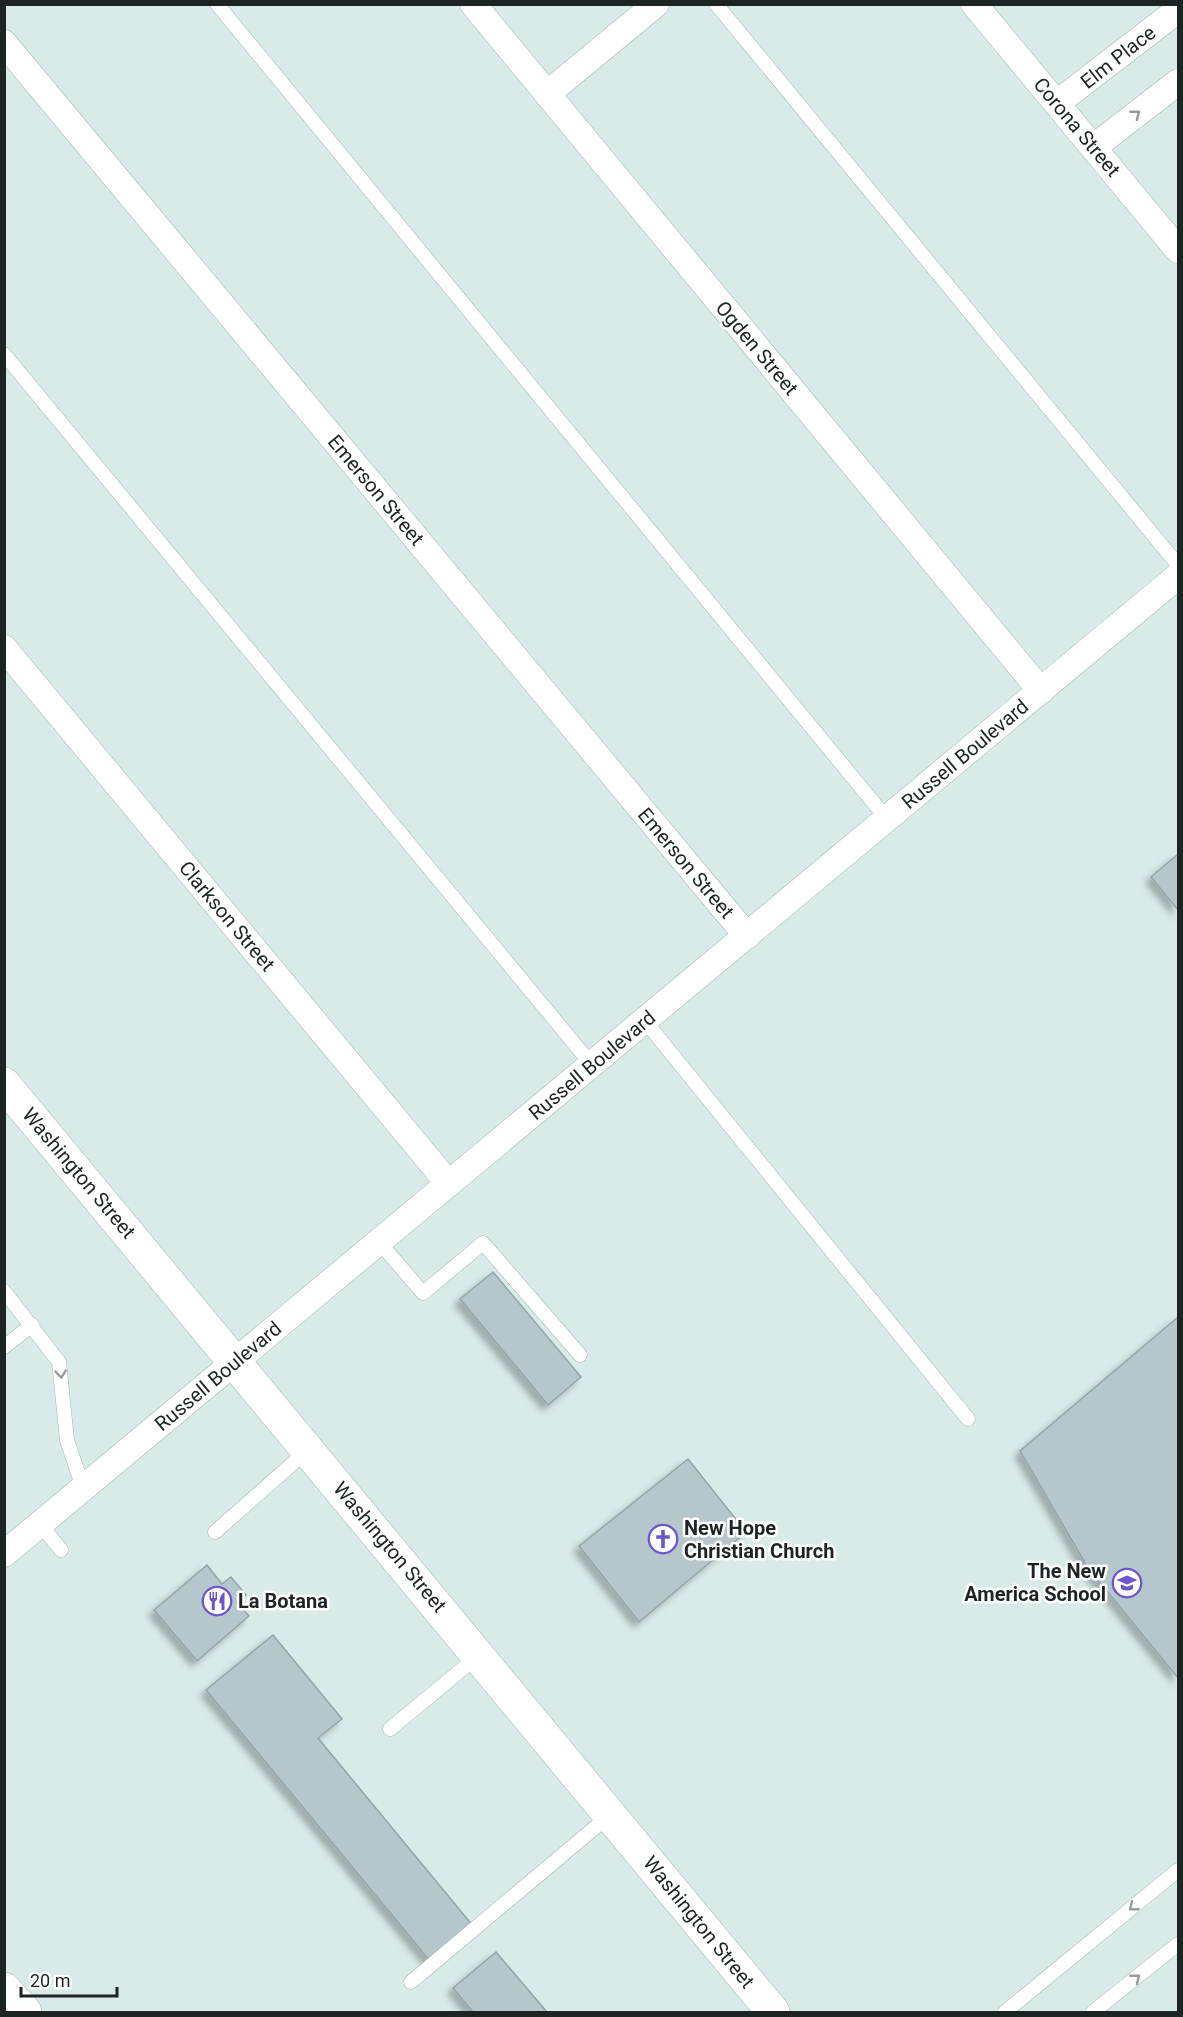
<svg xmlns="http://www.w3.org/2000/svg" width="1183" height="2017" font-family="Roboto,sans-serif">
  <defs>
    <filter id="shadow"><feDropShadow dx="-5.5" dy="5.5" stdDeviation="3" flood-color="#0004"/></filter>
  </defs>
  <rect width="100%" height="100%" fill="#d8ebe9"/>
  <path fill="#b5c7ca" stroke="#93a5a8" stroke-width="1.5" filter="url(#shadow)" d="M1178 854V910L1151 877Z
    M493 1272 581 1377 548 1405 460 1299Z
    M1178 1317V1678L1088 1568 1020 1451Z
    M688 1459 746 1532 639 1622 579 1546Z
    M207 1565 222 1584 231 1577 246 1595 237 1602 249 1616 197 1661 154 1610Z
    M273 1635 342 1719 318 1738 473 1926 430 1961 206 1690Z
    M496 1952 547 2012H473L453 1988Z"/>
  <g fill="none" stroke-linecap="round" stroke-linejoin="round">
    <g stroke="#a3b5b3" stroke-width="15">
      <path id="service" d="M217 4 887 819
        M716 4 1178 565
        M4 354 592 1065
        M645 1021 968 1419
        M379 1242 423 1293 483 1243 580 1355
        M4 1291 59 1362 67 1440 83 1488
        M4 1347 32 1325
        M40 1524 61 1550
        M215 1532 308 1450
        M390 1729 478 1656
        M411 1982 610 1815
        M1005 2012 1178 1870
        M1093 2012 1178 1944"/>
    </g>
    <g stroke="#a3b5b3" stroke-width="27">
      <path id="minor" d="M473 4 1041 691
        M974 4 1178 250
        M4 43 747 936
        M547 94 656 4
        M1057 103 1178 10
        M1094 147 1178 82
        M4 648 449 1184
        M4 1554 1178 576"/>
    </g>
    <g stroke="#a3b5b3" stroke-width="34">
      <path id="tertiary" d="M4 1989 25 2012"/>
    </g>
    <g stroke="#a3b5b3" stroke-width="34">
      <path id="secondary" d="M4 1084 773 2012"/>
    </g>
    <use href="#service" stroke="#fff" stroke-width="14"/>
    <use href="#minor" stroke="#fff" stroke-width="26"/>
    <use href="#tertiary" stroke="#fff" stroke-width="33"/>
    <use href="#secondary" stroke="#fff" stroke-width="33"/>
  </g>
  <defs><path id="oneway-chevron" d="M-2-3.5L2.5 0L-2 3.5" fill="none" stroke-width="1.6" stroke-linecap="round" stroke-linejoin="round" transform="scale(1.5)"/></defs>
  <g stroke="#999c9c">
    <use href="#oneway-chevron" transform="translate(1136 114) rotate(-38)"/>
    <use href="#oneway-chevron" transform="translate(61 1374) rotate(84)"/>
    <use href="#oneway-chevron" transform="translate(1133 1907) rotate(141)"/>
    <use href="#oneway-chevron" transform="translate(1136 1978) rotate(-39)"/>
  </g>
  <defs>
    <g id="church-ring" transform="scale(1.5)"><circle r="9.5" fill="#fff" stroke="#6c55cf" stroke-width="1.5"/><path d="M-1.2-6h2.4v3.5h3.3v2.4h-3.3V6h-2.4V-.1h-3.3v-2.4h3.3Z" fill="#6c55cf"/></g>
    <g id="school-ring" transform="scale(1.5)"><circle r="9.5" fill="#fff" stroke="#6c55cf" stroke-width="1.5"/><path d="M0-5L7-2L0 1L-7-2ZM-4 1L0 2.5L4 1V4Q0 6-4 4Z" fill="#6c55cf"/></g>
    <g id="restaurant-ring" transform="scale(1.5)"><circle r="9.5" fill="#fff" stroke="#6c55cf" stroke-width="1.5"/><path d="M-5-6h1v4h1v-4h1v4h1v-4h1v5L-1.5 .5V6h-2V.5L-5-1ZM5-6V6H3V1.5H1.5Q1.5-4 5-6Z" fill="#6c55cf"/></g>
  </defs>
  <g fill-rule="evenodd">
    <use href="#church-ring" x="663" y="1539"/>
    <use href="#school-ring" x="1127" y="1583"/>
    <use href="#restaurant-ring" x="217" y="1601"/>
  </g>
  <g text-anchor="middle" stroke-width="5" stroke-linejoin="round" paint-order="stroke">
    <g font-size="20" fill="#1d2424" stroke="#fff">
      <text transform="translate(1118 57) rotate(-38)" y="7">Elm Place</text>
      <text transform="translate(1077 127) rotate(50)" y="7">Corona Street</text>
      <text transform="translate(757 348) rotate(50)" y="7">Ogden Street</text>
      <text transform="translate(376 490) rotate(50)" y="7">Emerson Street</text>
      <text transform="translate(965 754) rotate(-40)" y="7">Russell Boulevard</text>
      <text transform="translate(686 863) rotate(50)" y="7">Emerson Street</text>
      <text transform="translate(227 916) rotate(50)" y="7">Clarkson Street</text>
      <text transform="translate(592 1065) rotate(-40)" y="7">Russell Boulevard</text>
      <text transform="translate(79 1173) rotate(50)" y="7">Washington Street</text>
      <text transform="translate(218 1376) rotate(-40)" y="7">Russell Boulevard</text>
      <text transform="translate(390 1547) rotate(50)" y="7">Washington Street</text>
      <text transform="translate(699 1922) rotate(51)" y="7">Washington Street</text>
    </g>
    <g font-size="20" font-weight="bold" fill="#1d2424" stroke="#fff" text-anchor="start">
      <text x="684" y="1535">New Hope<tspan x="684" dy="23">Christian Church</tspan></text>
      <text x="1106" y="1578" text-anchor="end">The New<tspan x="1106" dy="23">America School</tspan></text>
      <text x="238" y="1608">La Botana</text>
    </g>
  </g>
  <rect width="1183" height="2017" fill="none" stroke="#1d2424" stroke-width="12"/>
  <path d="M21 1987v9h96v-9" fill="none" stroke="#1d2424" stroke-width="3"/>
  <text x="30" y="1987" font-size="18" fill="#1d2424" stroke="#ffffff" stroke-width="4.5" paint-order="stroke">20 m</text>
</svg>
